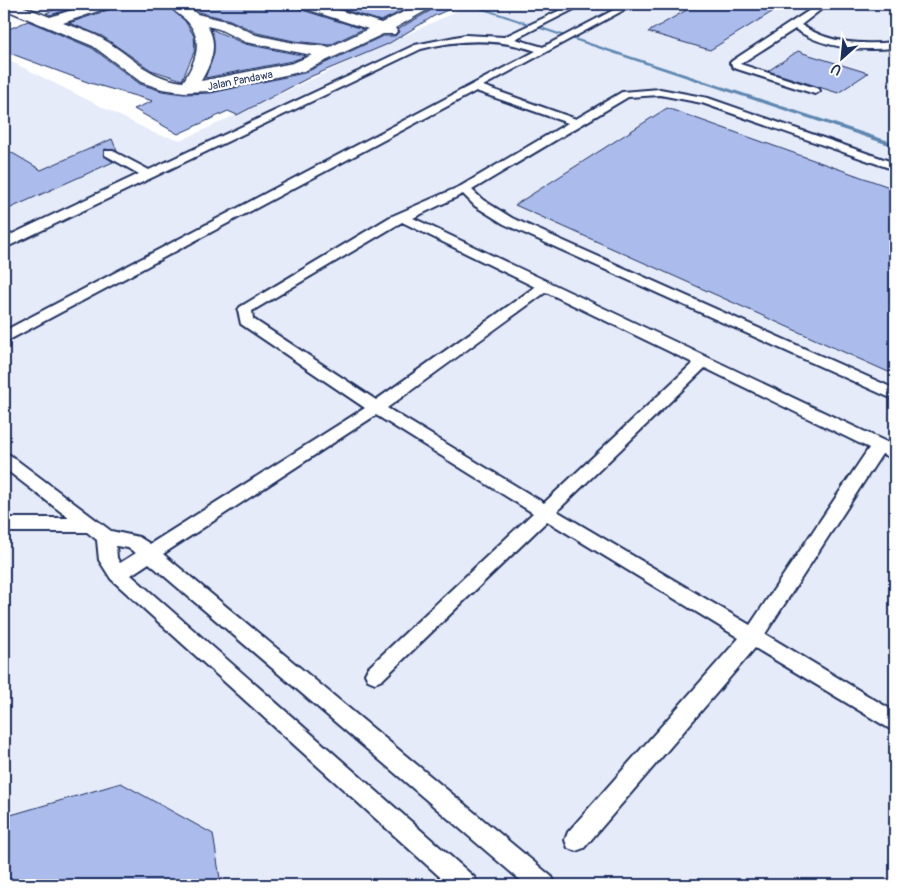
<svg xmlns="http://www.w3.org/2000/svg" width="899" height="889" font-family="Pangolin,sans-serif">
  <rect width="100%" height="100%" fill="#fff"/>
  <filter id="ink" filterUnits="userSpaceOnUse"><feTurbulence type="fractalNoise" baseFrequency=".02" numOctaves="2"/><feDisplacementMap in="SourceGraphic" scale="10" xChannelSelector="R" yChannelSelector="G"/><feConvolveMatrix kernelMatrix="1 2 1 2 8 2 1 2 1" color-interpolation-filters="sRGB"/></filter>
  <g filter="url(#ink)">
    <path fill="#e6ebf9" d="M472 4H895V885H4V58L156 134 182 140Z"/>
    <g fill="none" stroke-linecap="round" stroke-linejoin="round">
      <path fill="#5d87b1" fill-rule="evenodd" d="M465 4H471L895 143V147Z"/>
    </g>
    <path fill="#abbbeb" stroke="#1b2f5e" d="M69 4H86L50 15 46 13Z
      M114 4H167L185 21 194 36 195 50 182 80 151 70 102 36 69 23 111 9Z
      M188 4H296L299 9 363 29 330 45 294 41 257 33 230 20 198 12Z
      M325 4H417L381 21Z
      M424 4H461L434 16 388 44 312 76 237 115 228 111 178 134 134 109 153 101 90 83 4 51V31L28 21 92 48 140 84 162 91 184 94 211 93 304 73 383 36H395L399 32 398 29 430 11V7Z
      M697 4H785L710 50 648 32Z
      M211 29 245 44 306 56 292 61 205 78 214 54V40Z
      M798 51 803 53 868 73 838 93 768 71Z
      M667 108 895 189V375L515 205Z
      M112 139 117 151 105 149 103 155 113 162 4 211V148L41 170Z
      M121 783 213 834 221 885H4V817Z"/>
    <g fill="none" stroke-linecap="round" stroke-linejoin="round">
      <g stroke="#1b2f5e" stroke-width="4">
        <path id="lane" d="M573 4H584L515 39 543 47 625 4H635L483 86 576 119 622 92 660 89 708 98 895 163V170L702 103 660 95 628 97 472 190 483 200 512 218 895 389V400L504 224 475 206 463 194 413 218 895 446V459L882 454 765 634 895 712V732L755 648 584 848 576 851 568 848 565 840 568 832 739 638 547 521 382 680 375 683 368 680 365 674 368 668 533 513 376 415 163 554 552 877 556 885H526L149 563 131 575 474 877 478 885H449L111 579 99 560 97 540 87 532H4V518H69L4 468V453L10 455 111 531 139 537 150 544 365 408 241 324 238 310 240 307 390 217 461 186 568 123 476 91 9 340 4 341V331L536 51C498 38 460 39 421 49L9 246 4 247V238L139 174 105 155V151H113L149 170 415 45 465 35 504 37ZM402 222 535 287 376 400 253 319 252 311ZM546 292 693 363 544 503 387 408ZM705 368 869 448 750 625 557 511ZM116 546 128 548 136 553 120 563 117 558Z
          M819 4H828L801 25C830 44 862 45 895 42V48C860 51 825 49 795 29L740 64 819 89 820 91 815 94 734 68 730 63 732 61Z"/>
      </g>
      <g stroke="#1b2f5e" stroke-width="3">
        <path id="street" d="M4 4H17L50 17 91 4H112L110 7 63 23C77 28 94 33 106 41 135 59 147 77 183 82 196 61 205 40 186 20 180 15 172 10 169 4H185L197 14 230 22 256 35 294 43 330 47 368 29 300 7 298 4H319L381 23 416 6 421 4 429 9 395 28 397 31 395 34H383L304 71 211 91 184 92 162 89 141 82 93 46 4 9ZM207 26 219 29 245 42 312 55 293 63 201 81C211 64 219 44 207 26Z"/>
      </g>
      <use href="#lane" fill="#fff" fill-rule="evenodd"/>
      <use href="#street" fill="#fff" fill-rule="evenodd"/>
    </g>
  </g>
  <g text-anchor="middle" stroke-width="4.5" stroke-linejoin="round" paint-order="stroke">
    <g font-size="11" fill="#1b2f5e" stroke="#fff">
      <text transform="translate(240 80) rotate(-11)" y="4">Jalan Pandawa</text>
    </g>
  </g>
  <rect width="899" height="889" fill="none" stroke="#fff" stroke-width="20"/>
  <rect x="10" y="10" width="879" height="869" fill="none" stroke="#1b2f5e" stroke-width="2" filter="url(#ink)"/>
  <g transform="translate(842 58) rotate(207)" stroke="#ffffff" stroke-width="4" paint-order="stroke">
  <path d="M0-4L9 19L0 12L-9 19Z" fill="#1b2f5e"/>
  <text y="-8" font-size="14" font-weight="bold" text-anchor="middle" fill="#1b2f5e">U</text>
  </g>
</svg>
